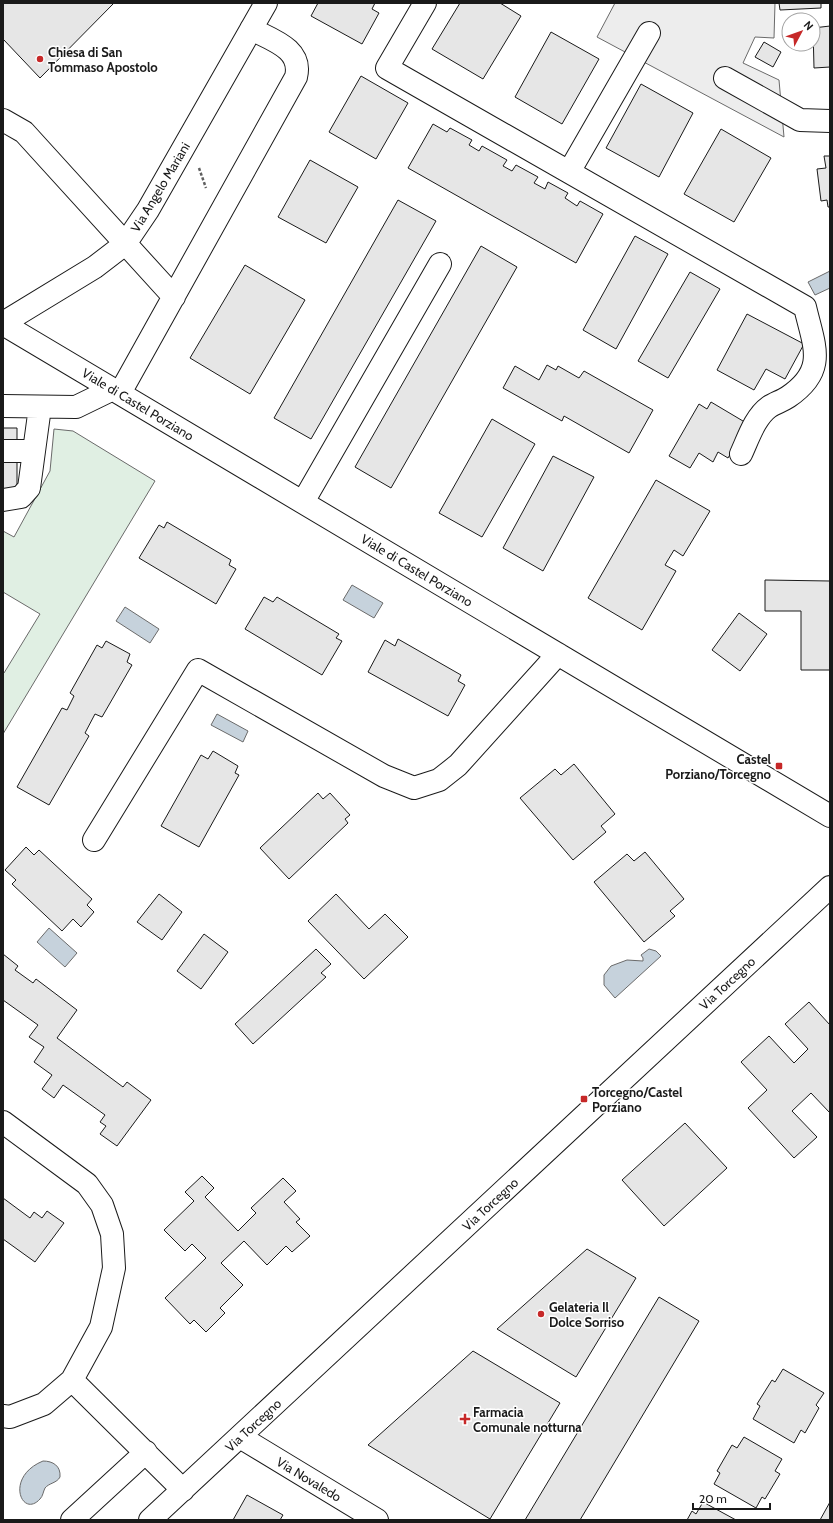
<svg xmlns="http://www.w3.org/2000/svg" width="833" height="1523" font-family="Cabin,sans-serif">
  <rect width="100%" height="100%" fill="#fff"/>
  <path fill="#e0efe3" stroke="#6a6a6a" d="M54 429 73 431 155 481 3 734V672L4 673 40 614 3 592V531L14 537 50 471Z"/>
  <path fill="#ededed" stroke="#6a6a6a" d="M615 3H775L774 38 755 37 743 63 779 80 784 137 597 37Z"/>
  <path fill="#c6d2dc" stroke="#6a6a6a" d="M830 271V288L815 295 808 282Z
    M352 585 383 603 374 618 343 600Z
    M125 607 159 629 150 643 116 621Z
    M217 714 248 731 243 742 211 725Z
    M49 928 77 953 65 967 37 942Z
    M649 949 656 951 661 956 615 998 604 985V975L611 966 627 960 643 961V958L641 955Z
    M43 1461C53 1461 61 1466 60 1477 57 1483 49 1483 45 1488 43 1492 43 1496 40 1499 22 1519 4 1477 43 1461Z"/>
  <path fill="#e6e6e6" stroke="#1a1a1a" d="M3 3H114L40 78 3 39Z
    M318 3H375L372 9 379 13 362 44 311 16Z
    M460 3H500L521 16 483 79 432 49Z
    M779 3H821V8L780 10Z
    M830 26V67L814 68 813 28Z
    M551 32 599 59 562 124 515 97Z
    M764 42 781 52 773 67 755 57Z
    M361 76 408 103 376 159 329 132Z
    M641 84 693 113 659 177 606 148Z
    M433 124 447 132 450 128 472 140 469 145 479 151 482 146 507 160 503 166 512 171 516 165 538 177 534 183 545 189 548 182 568 193 565 198 577 206 580 201 603 214 576 263 408 168Z
    M721 129 771 158 734 222 684 194Z
    M824 156H830V207H828L827 200 821 201 817 169 826 168Z
    M310 160 358 187 326 243 278 217Z
    M398 200 436 221 311 439 274 418Z
    M635 236 668 254 616 349 583 330Z
    M481 246 517 267 391 488 355 467Z
    M245 265 305 300 250 394 190 358Z
    M690 272 720 289 668 378 638 361Z
    M747 314 804 344 785 379 766 369 754 390 717 370Z
    M547 365 556 370 558 366 579 378 584 371 653 410 629 453 564 416 562 421 503 388 515 366 539 380Z
    M711 402 748 424 728 458 718 452 713 462 699 453 690 468 669 456 699 404 707 409Z
    M492 419 535 444 482 537 439 513Z
    M3 428H17V491H3Z
    M553 456 594 477 543 571 503 548Z
    M656 480 710 511 683 556 674 550 665 565 676 571 642 630 588 598Z
    M167 522 231 560 229 565 236 569 216 604 139 558 159 525 164 528Z
    M765 580 830 581V670H801V611H765Z
    M264 597 273 602 277 597 339 634 336 638 342 641 322 675 245 629Z
    M739 613 767 634 740 671 712 650Z
    M398 639 461 675 458 681 465 685 448 716 368 672 385 640 395 646Z
    M106 641 130 654 127 662 132 665 102 717 95 714 85 733 89 736 49 805 17 787 62 708 67 710 74 696 70 693 97 645 102 648Z
    M213 751 238 766 235 773 239 775 199 847 161 826 201 755 208 759Z
    M574 764 615 814 601 826 606 832 573 860 520 798 555 769 561 775Z
    M318 793 323 799 330 793 350 815 345 819 348 823 289 879 260 848Z
    M26 847 34 855 39 850 92 899 87 905 94 912 81 927 73 919 62 931 12 884 16 880 5 870Z
    M645 852 684 899 670 911 675 916 644 942 594 882 627 854 634 861Z
    M159 894 182 912 162 940 137 922Z
    M336 894 369 929 385 914 408 937 364 979 308 921Z
    M204 934 228 952 201 989 177 971Z
    M316 949 331 964 321 973 326 977 253 1044 235 1024Z
    M3 954 18 966 15 970 33 983 36 979 77 1010 57 1038 123 1087 127 1082 151 1100 117 1146 100 1134 106 1126 100 1122 105 1115 63 1085 54 1098 42 1089 52 1075 34 1062 44 1047 29 1037 38 1025 3 1000Z
    M809 1002 830 1025V1113L811 1093 792 1111 817 1137 794 1158 748 1108 767 1090 741 1062 769 1036 794 1063 808 1049 785 1024Z
    M685 1123 727 1168 664 1226 622 1180Z
    M202 1176 214 1188 205 1197 238 1231 256 1213 251 1208 283 1178 296 1191 284 1202 300 1219 296 1222 310 1236 292 1252 286 1246 267 1265 244 1241 221 1263 243 1285 220 1308 225 1313 206 1332 194 1320 190 1324 165 1298 206 1258 192 1244 185 1251 164 1230 194 1201 185 1192Z
    M3 1198 30 1218 34 1212 42 1218 47 1211 64 1223 35 1262 3 1239Z
    M587 1249 636 1278 576 1377 497 1329Z
    M659 1297 699 1321 580 1520H525Z
    M473 1351 560 1403 490 1519 368 1445Z
    M783 1369 824 1393 816 1405 819 1408 805 1433 801 1430 794 1443 753 1419 760 1406 757 1404 772 1380 775 1382Z
    M744 1437 782 1459 775 1471 780 1474 765 1499 762 1497 756 1508 714 1484 720 1473 717 1471 732 1445 737 1448Z
    M247 1495 283 1515 280 1520H233Z
    M703 1502 736 1520H687L692 1511 696 1514Z
    M830 1502V1520H820Z"/>
  <g fill="none" stroke-linecap="round" stroke-linejoin="round">
    <g stroke="#1a1a1a" stroke-width="24">
      <path id="minor" d="M425 3 387 68 805 307C814 346 828 370 788 397 782 401 775 403 769 407 755 417 748 439 741 454
        M725 78 800 120 830 121
        M3 120 24 132 174 297
        M569 172 649 33
        M3 323 95 267 125 244 148 210 266 3
        M3 324 830 816
        M120 393 296 77C303 49 272 40 251 29
        M3 406 76 407 113 389
        M3 451H34
        M3 500 21 497 29 488 40 407
        M303 502 440 264
        M94 840 198 670 384 776 414 788 439 780 458 765 558 654
        M3 1122 87 1184 102 1205 112 1234 114 1268 101 1327 72 1380 44 1404 10 1417 3 1416
        M72 1380 183 1490
        M240 1437 377 1520
        M72 1520 146 1452
        M150 1520 830 887"/>
    </g>
    <path stroke="#5f5f5f" stroke-width="2.5" stroke-dasharray="3 2" stroke-linecap="butt" d="M199 168 206 188"/>
    <use href="#minor" stroke="#fff" stroke-width="22"/>
  </g>
  <g fill="#c62828" stroke="#fff" stroke-width="1.5">
    <circle cx="40" cy="59" r="4"/>
    <rect x="775" y="762" width="8" height="8" rx="2"/>
    <rect x="580" y="1095" width="8" height="8" rx="2"/>
    <circle cx="541" cy="1314" r="4"/>
    <path d="M463 1413h4v4h4v4h-4v4h-4v-4h-4v-4h4z"/>
  </g>
  <g text-anchor="middle" stroke-width="3" stroke-linejoin="round" paint-order="stroke">
    <g font-size="13" font-weight="bold" fill="#1a1a1a" stroke="#fff" text-anchor="start">
      <text x="48" y="57">Chiesa di San<tspan x="48" dy="15">Tommaso Apostolo</tspan></text>
      <text x="771" y="764" text-anchor="end">Castel<tspan x="771" dy="15">Porziano/Torcegno</tspan></text>
      <text x="592" y="1097">Torcegno/Castel<tspan x="592" dy="15">Porziano</tspan></text>
      <text x="549" y="1312">Gelateria Il<tspan x="549" dy="15">Dolce Sorriso</tspan></text>
      <text x="473" y="1417">Farmacia<tspan x="473" dy="15">Comunale notturna</tspan></text>
    </g>
    <g font-size="13" fill="#1a1a1a" stroke="#fff">
      <text transform="translate(160 187) rotate(-59)" y="5">Via Angelo Mariani</text>
      <text transform="translate(138 404) rotate(31)" y="5">Viale di Castel Porziano</text>
      <text transform="translate(417 570) rotate(31)" y="5">Viale di Castel Porziano</text>
      <text transform="translate(727 983) rotate(-43)" y="5">Via Torcegno</text>
      <text transform="translate(490 1204) rotate(-43)" y="5">Via Torcegno</text>
      <text transform="translate(253 1425) rotate(-43)" y="5">Via Torcegno</text>
      <text transform="translate(309 1479) rotate(31)" y="5">Via Novaledo</text>
    </g>
  </g>
  <rect width="833" height="1523" fill="none" stroke="#1a1a1a" stroke-width="8"/>
  <g transform="translate(801 32) rotate(49)"><circle r="19" fill="#ffffff" stroke="#a3a3a3"/>
  <path d="M0-3L7 15L0 10L-7 15Z" fill="#c62828"/>
  <text y="-6" font-size="11" font-weight="bold" text-anchor="middle" fill="#1a1a1a">N</text>
  </g>
  <path d="M693 1503v6h77v-6" fill="none" stroke="#1a1a1a" stroke-width="2"/>
  <text x="699" y="1503" font-size="12" fill="#1a1a1a" stroke="#ffffff" stroke-width="3" paint-order="stroke">20 m</text>
</svg>
